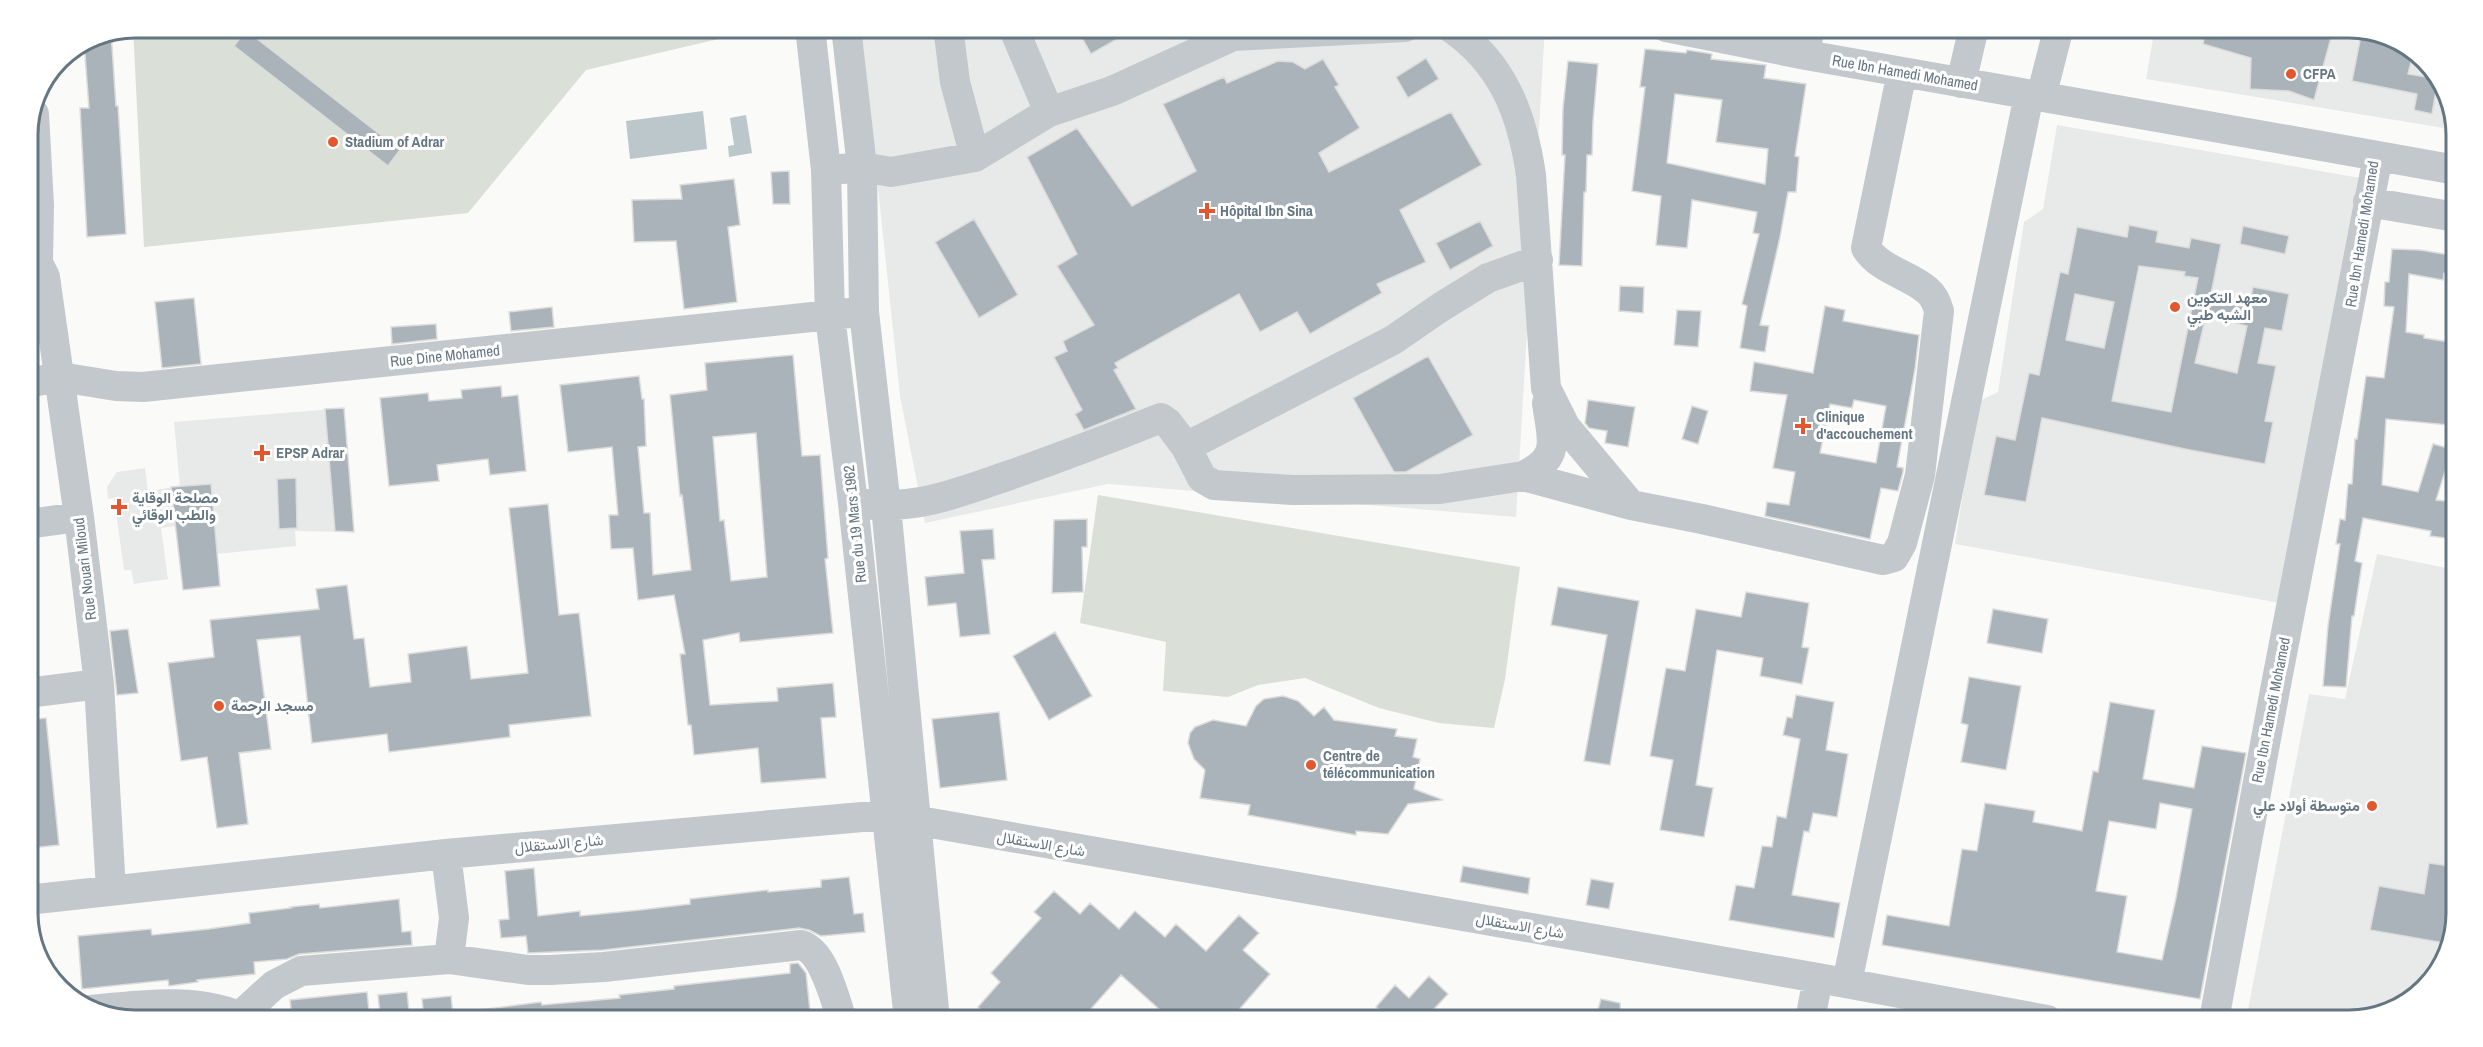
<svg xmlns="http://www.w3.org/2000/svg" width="2483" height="1047" font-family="'Archivo Narrow',Vazirmatn,sans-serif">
  <rect width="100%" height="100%" fill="#fafaf8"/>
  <path fill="#e8e9e9" d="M861 27H1545L1516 517 1108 484 925 523 900 396Z
    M2155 27H2348L2389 35 2434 69 2456 130 2146 79Z
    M2057 125 2366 179 2280 603 1955 544 1977 402 1998 392 2024 222 2043 209Z
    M344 408 354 532 295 531 296 546 216 554 180 487 174 422Z
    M145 468 148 491 174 487 177 526 161 528 168 579 134 584 131 570H124L114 498 108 499 107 487 117 472Z
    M2377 554 2456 570V912L2448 953 2408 1002 2349 1020H2246L2309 694 2345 699Z"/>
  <path fill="#dadfd7" d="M133 27H726L727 37 586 70 468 213 144 247Z
    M1098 495 1520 567 1505 679 1494 728 1439 723 1379 708 1305 678 1258 685 1228 697 1163 691 1166 642 1080 623Z"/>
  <path fill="#bbc7cb" d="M703 111 707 149 630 159 626 121Z
    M746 115 752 153 729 157 728 146 734 145 730 118Z"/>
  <path fill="#aab3b9" stroke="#dcdcda" stroke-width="1.5" fill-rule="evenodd" d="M1076 27H1138L1091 54Z
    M2206 27H2334L2314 100 2289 91 2250 89 2251 58 2203 44Z
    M246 30 400 150 388 166 234 46Z
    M2362 30 2389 35 2413 54 2408 74 2438 79 2432 114 2414 110 2417 94 2352 81Z
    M111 32 116 106H118L126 234 87 237 80 108H89L84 42 94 35Z
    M1645 49 1686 53 1687 50 1707 53 1712 54 1711 59 1766 65 1764 78 1806 84 1795 156 1799 157 1796 192H1788L1780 237 1760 325 1769 326 1765 352 1740 348 1747 306 1742 304 1759 234 1753 233 1757 212 1692 200 1687 248 1656 245 1661 196 1632 191 1645 87H1640ZM1675 94 1722 100 1716 142 1768 149 1765 184 1667 163Z
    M1426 58 1439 79 1408 98 1396 77Z
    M1323 59 1339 85 1335 87 1360 128 1319 153 1329 172 1451 112 1482 165 1400 210 1426 262 1377 284 1382 293 1310 334 1297 312 1260 332 1239 294 1115 363 1118 368 1114 370 1136 409 1084 430 1075 414 1082 410 1054 357 1067 351 1063 341 1094 325 1057 266 1077 254 1027 157 1077 128 1132 206 1196 171 1163 104 1224 77 1227 83 1278 61 1293 62 1305 69Z
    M1568 61 1598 64 1593 121 1592 155H1587L1586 192H1584L1582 266 1559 265 1565 155H1562L1563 108Z
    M789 171 790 204H773L771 172Z
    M734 179 740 225 728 227 737 302 684 309 676 241 634 242 632 200 682 199 680 185Z
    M974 219 1018 295 979 318 935 242Z
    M1480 221 1493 246 1450 270 1436 243Z
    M2129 225 2158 231 2156 242 2189 248 2191 238 2221 244 2210 299 2249 308 2253 287 2289 294 2282 331 2265 328 2258 363 2276 366 2265 421 2273 422 2265 464 2185 449 2042 418 2026 502 1984 495 1996 436 2015 440 2029 373 2039 375 2060 272 2068 274 2077 227 2127 237ZM2139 266 2185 272 2184 276 2198 278 2171 412 2112 401ZM2075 294 2114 302 2104 348 2066 340ZM2206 315 2247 326 2237 373 2195 363Z
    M2243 226 2289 236 2285 254 2240 244Z
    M2392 249 2420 250 2456 256V273H2444L2443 280 2409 274 2406 332 2424 335V338L2456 343V373L2451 399 2454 400 2449 425 2386 419 2382 485 2418 492 2433 444 2452 449 2436 500 2456 502 2453 539 2430 536 2431 531 2363 518 2355 561 2362 563 2354 616H2352L2346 687 2323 686 2328 626 2340 544H2336L2340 519 2345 520 2348 484H2352L2355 439H2357L2366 376 2384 378 2394 307 2384 306 2385 282H2389Z
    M1620 286 1644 287 1643 313 1619 311Z
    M194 298 201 364 162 368 155 302Z
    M1825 306 1845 310 1843 321 1919 335 1915 369 1897 467 1903 468V472L1898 491 1881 488 1870 539 1765 516 1767 502 1789 505 1795 472 1773 468 1787 395 1750 391 1754 362 1813 373ZM1854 400 1886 406 1876 463 1820 453 1830 404 1852 408Z
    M552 307 554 327 511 331 509 312Z
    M1677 310 1701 311 1698 347 1674 345Z
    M436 324 437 339 392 344 391 327Z
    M793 355 802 456 820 455 828 558 825 559 833 633 740 642 739 633 703 640 710 705 778 701 777 688 833 683 836 717 821 718 826 778 761 783 758 748 694 755 691 725H688L680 654H685L674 595 638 600 633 548 611 549 609 515H618L612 447 568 452 560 385 639 376 642 399H644L646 446 638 447 644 513H650L653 575 691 570 682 495 680 496 670 395 707 390 705 363ZM756 433 767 577 731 581 724 520 720 521 713 437Z
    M1428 356 1473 435 1406 472H1394L1353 398Z
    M501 386 502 397 518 395 526 471 490 475 488 459 437 465 439 481 389 486 380 398 428 393 429 401 462 398 461 390Z
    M1588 400 1635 407 1628 447 1605 443 1607 431 1589 428 1585 423Z
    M1692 406 1708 411 1698 444 1682 439Z
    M344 408 354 532 335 531 325 409Z
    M296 478 297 528 279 529 277 479Z
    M211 484 220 586 183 590 171 487Z
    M548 504 559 615 579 613 591 716 509 725 510 737 389 752 387 734 312 743 300 636 257 640 271 749 239 753 248 824 217 828 207 757 181 761 168 663 214 657 210 620 319 609 316 589 347 585 354 639 364 638 370 687 411 682 408 654 467 646 471 679 528 673 509 508Z
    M1087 519V547H1082L1083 592 1052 593 1054 520Z
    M993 529 995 559 982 560 990 634 960 637 956 603 928 606 925 577 964 573 960 531Z
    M1558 587 1639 601 1610 765 1584 761 1607 635 1551 625Z
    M1746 592 1809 603 1802 647 1809 648 1802 684 1760 676 1763 658 1717 650 1696 785 1713 788 1704 837 1660 830 1673 760 1650 756 1666 668 1685 671 1696 609 1741 617Z
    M1993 609 2048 619 2042 653 1987 643Z
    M128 629 138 693 117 695 110 631Z
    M1055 632 1092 696 1049 720 1013 656Z
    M1969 677 2021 686 2006 770 1961 762 1968 725 1961 723Z
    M1796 695 1834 702 1826 750 1848 754 1837 817 1813 813 1809 832 1804 831 1792 895 1840 903 1834 938 1729 920 1736 885 1754 888 1762 846 1772 847 1777 816 1786 818 1800 739 1783 735 1787 717 1792 718Z
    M1283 696 1298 701 1314 716 1324 707 1334 720 1397 729 1395 736 1417 739 1413 757 1420 759 1414 789 1443 800 1408 804 1388 834 1356 831V835L1248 815 1250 805 1200 798 1205 770 1194 759 1188 743 1190 733 1195 727 1213 720 1246 726 1256 706 1264 699Z
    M2110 702 2155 710 2143 779 2194 788 2202 746 2246 753 2200 999 1882 945 1887 915 1949 926 1962 849 1977 851 1985 803 2035 811 2033 822 2082 831 2093 771 2098 772ZM2160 803 2192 809 2176 898 2162 960 2117 952 2127 896 2096 891 2109 821 2156 829Z
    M999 712 1007 780 940 788 932 719Z
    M46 718 59 845 31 848V845L27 846V720Z
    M2429 863 2456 867V912L2450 944 2370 930 2379 886 2424 894Z
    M1463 866 1530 878 1528 894 1460 882Z
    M534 868 538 916 580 911V916L640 910 690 904V899L768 890V892L821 887V880L849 877 854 914 863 913 865 932 821 936 809 930 799 928 603 950 528 953 526 936 501 938 499 920 509 919 505 871Z
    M1591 879 1614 883 1609 909 1586 905Z
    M1054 891 1080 914 1090 903 1119 929 1135 911 1165 937 1176 924 1206 951 1239 915 1259 933 1243 950 1270 974 1230 1020H1167L1158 1012 1160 1010 1121 975 1081 1020H993L978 1007 1000 982 991 973 1041 918 1034 912Z
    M399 899 402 932 411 931 412 945 299 954 287 959 254 962 255 974 197 980 198 982 169 986 168 980 82 989 78 936 151 929 152 935 209 929 250 923 249 913 291 908 290 907 319 904 320 908Z
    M798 963 806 973 811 1020H659L658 1010 600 1016 601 1018 582 1020H480V1010L541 1002 542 1005 620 998 619 995 674 989V986L790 973V964Z
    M1429 976 1448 994 1434 1009 1447 1020H1391L1376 1007 1395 985 1409 998Z
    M367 992 369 1011 292 1019 290 1000Z
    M407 992 409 1011 380 1014 378 995Z
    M451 996 453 1015 424 1018 422 999Z
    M1601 999 1620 1003 1621 1020H1595Z"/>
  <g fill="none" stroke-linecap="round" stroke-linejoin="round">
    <path stroke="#c3c8cc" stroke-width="30" d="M810 27 826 170 830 316 853 503 909 1020
      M846 27 862 167 864 312 886 506 935 1020
      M948 27 955 82 975 157
      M1013 27 1049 112
      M1450 27C1503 63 1522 114 1531 175L1546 388 1565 426 1631 505 1702 519 1883 560 1894 557 1902 543 1920 475 1939 311C1937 304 1934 296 1928 291 1909 274 1881 271 1866 248L1902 72
      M1666 27 1806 55 2378 156 2275 690 2214 1020
      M1806 55 1809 27
      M1961 83 1974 27
      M2041 97 2059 27
      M34 114 39 205 38 263
      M2378 156 2456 170
      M841 169 862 167 891 172 975 157 1049 112 1112 91 1233 36 1405 27
      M2368 202 2456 217
      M27 257 38 263 45 277 79 517 99 684 111 890
      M27 383 60 377 116 386 143 387 850 313
      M1186 447 1393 340 1441 307 1488 278 1538 260
      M1523 476C1562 457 1552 441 1547 403
      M867 504C917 510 964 491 1010 475 1061 457 1111 438 1161 418L1168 423 1186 447 1202 478 1214 485 1292 490 1440 489 1523 476 1631 505
      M27 524 79 517
      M27 693 99 684
      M27 900 446 854 885 815 1818 978 2047 1020
      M449 959 528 970H550L604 967 801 945C824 951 835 1000 842 1020
      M1847 983 2029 95
      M91 1010C140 1005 201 996 247 1020
      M240 1016 274 985 301 971 449 959 454 918 446 854
      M1810 1020 1818 978"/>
  </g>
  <g fill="#e4572e" stroke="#fff" stroke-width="2">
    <circle cx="2291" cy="74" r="6"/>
    <circle cx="333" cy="142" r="6"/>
    <path d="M1204 202h6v6h6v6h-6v6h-6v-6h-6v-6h6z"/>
    <circle cx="2175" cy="307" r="6"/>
    <path d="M1800 417h6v6h6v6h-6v6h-6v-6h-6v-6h6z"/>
    <path d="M259 444h6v6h6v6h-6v6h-6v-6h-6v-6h6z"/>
    <path d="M116 498h6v6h6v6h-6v6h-6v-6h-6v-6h6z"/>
    <circle cx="219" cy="706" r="6"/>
    <circle cx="1311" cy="765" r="6"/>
    <circle cx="2372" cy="806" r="6"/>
  </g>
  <g text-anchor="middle" stroke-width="6" stroke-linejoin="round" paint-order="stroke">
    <g font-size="15" fill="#657683" stroke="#fff">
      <text transform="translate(1905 73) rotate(10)" y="5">Rue Ibn Hamedi Mohamed</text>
      <text transform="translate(2362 234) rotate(-81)" y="5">Rue Ibn Hamedi Mohamed</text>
      <text transform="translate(445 356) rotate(-6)" y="5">Rue Dine Mohamed</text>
      <text transform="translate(855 524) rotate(-96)" y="5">Rue du 19 Mars 1962</text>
      <text transform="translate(85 569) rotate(-97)" y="5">Rue Nouari Miloud</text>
      <text transform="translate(2271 710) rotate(-79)" y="5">Rue Ibn Hamedi Mohamed</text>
      <text transform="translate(559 844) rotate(-5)" y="5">شارع الاستقلال</text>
      <text transform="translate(1041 844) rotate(10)" y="5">شارع الاستقلال</text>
      <text transform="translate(1520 926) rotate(10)" y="5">شارع الاستقلال</text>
    </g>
    <g font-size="15" font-weight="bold" fill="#657683" stroke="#fff" text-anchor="start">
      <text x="2303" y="79">CFPA</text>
      <text x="345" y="147">Stadium of Adrar</text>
      <text x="1220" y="216">Hôpital Ibn Sina</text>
      <text x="2187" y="303">معهد التكوين<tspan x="2187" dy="17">الشبه طبي</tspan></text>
      <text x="1816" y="422">Clinique<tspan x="1816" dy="17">d'accouchement</tspan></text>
      <text x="276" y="458">EPSP Adrar</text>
      <text x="132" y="503">مصلحة الوقاية<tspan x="132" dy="17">والطب الوقائي</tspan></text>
      <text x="231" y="711">مسجد الرحمة</text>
      <text x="1323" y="761">Centre de<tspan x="1323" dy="17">télécommunication</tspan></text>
      <text x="2360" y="811" text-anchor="end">متوسطة أولاد علي</text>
    </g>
  </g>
  <path d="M0 0H2483V1047H0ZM135 38H2349A97 97 0 0 1 2446 135V913A97 97 0 0 1 2349 1010H135A97 97 0 0 1 38 913V135A97 97 0 0 1 135 38Z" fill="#fff" fill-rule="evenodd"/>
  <path fill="none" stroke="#657683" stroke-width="3" d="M135 38H2349A97 97 0 0 1 2446 135V913A97 97 0 0 1 2349 1010H135A97 97 0 0 1 38 913V135A97 97 0 0 1 135 38Z"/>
</svg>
